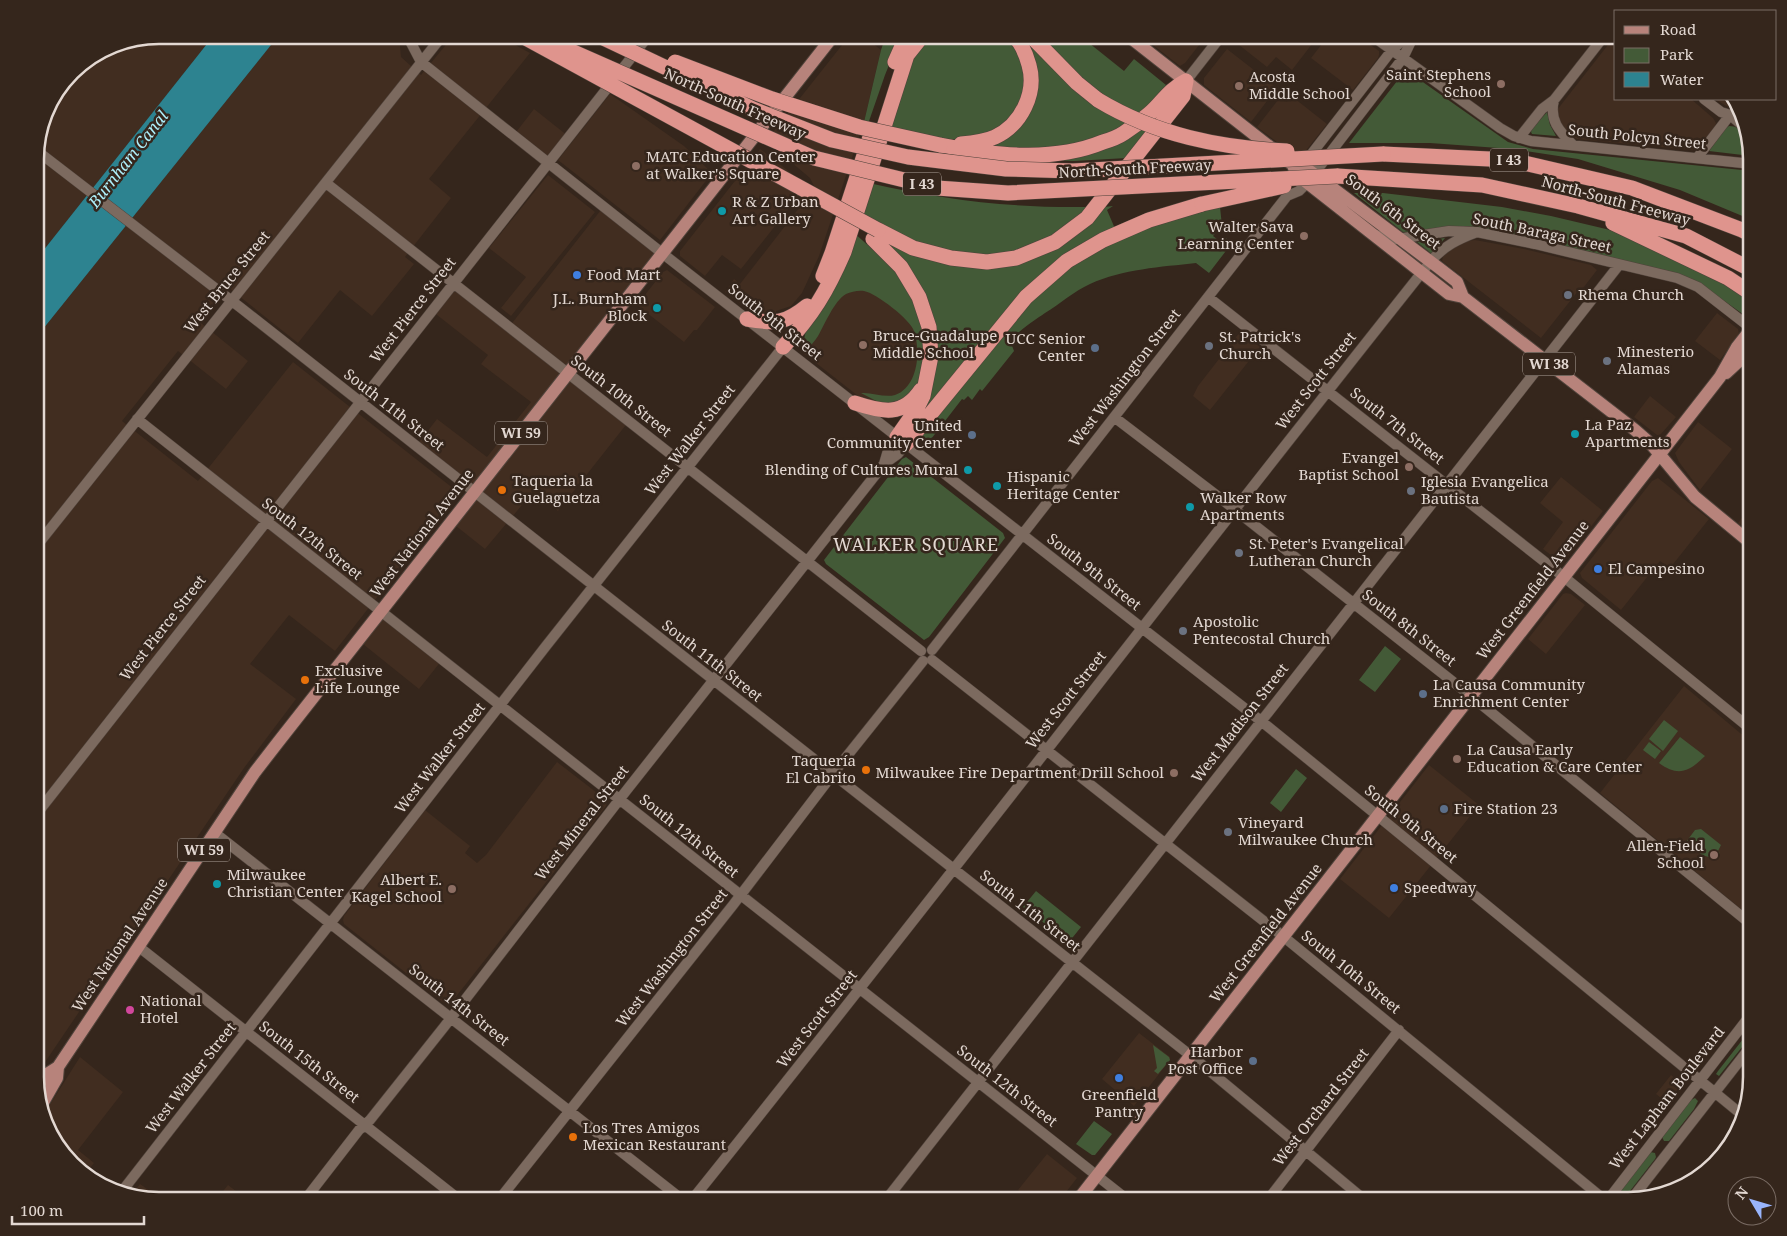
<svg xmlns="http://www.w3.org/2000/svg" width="1787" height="1236" font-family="'Noto Serif',serif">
  <rect width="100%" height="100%" fill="#35261c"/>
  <path fill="#412d20" d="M159 35H214L35 261V151L45 111 71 71 112 44Z
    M279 35H399L401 57 421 75 454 35H497L530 53 429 179 451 198 405 257 414 264 372 316 340 290 298 343 229 288 201 323 248 361 226 389 178 351 122 421 198 481 293 362 454 489 456 496 335 651 289 615 250 664 296 699 244 768 35 1077V339Z
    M850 35H862L881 50 864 122 819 256 802 293 791 306 776 311V317L752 312 725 292 734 279 740 284 813 190 814 186 810 178 766 141Z
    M1140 35H1207L1185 63 1180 66Z
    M1238 35H1319L1292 70 1276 57 1267 67 1234 41Z
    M1329 35H1357L1379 51V55L1378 58 1353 90 1311 58Z
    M1611 41H1616V99H1691L1713 118 1716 123 1715 127 1699 148 1692 150 1577 139 1564 131 1555 113 1557 110Z
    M1227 49 1277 88 1251 122 1204 85V78Z
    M1285 91 1327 124 1300 158H1298L1257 127Z
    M610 94 684 146 712 173 660 240 558 160Z
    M1715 99H1736V100L1728 107Z
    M534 109 568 136 548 163 513 136Z
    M760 149 804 183 802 192 741 269 722 255 705 276 680 256V251Z
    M548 175 595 212 511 316 501 308 526 277 489 248Z
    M604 206 662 253 568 373 629 421 558 511 533 492 485 549 451 522 474 493 416 446 437 419 487 457 531 402 481 364 488 355 432 311 453 283 509 327Z
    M1475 240 1524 249 1591 265 1597 270 1580 292 1578 291 1541 338 1442 261 1443 256 1451 248 1467 241Z
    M667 270 715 307 697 330H694L684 342 637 305 663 272Z
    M844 278 914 314 919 338 915 382 889 406 862 399 802 352Z
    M1717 313 1738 329 1739 334 1720 360 1695 341Z
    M1240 332 1260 347 1210 410 1193 396 1198 386Z
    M1650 396 1676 417 1660 435H1657L1634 417Z
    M1698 422 1732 449 1700 490 1679 462 1675 453Z
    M1561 477 1603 511 1564 561 1560 562 1543 549 1563 522 1540 503Z
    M1658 478 1709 519 1670 568 1660 561 1621 610 1582 578 1580 573 1652 481Z
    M1752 505V534L1738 523Z
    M1566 593 1571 594 1585 605 1546 654 1528 639 1563 594Z
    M380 612 442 660 419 689 358 640Z
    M1684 686 1752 743V918L1600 793Z
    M557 762 605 799 607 802 606 806 451 1003H444L344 924 343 920 344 916 425 810 470 846 465 853 477 863 486 855Z
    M1429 765 1479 805 1389 918 1340 879Z
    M1139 1033 1170 1057V1060L1134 1106 1102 1079Z
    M80 1057 123 1092 78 1150 94 1163 85 1174 93 1181 90 1180 51 1139 44 1114Z
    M1671 1075 1682 1084 1667 1103 1656 1094Z
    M1047 1154 1077 1178 1059 1201H1032L1018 1190Z
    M140 1184 143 1186 163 1201 133 1193Z
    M228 1185 249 1201H215Z"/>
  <path fill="#435a37" d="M886 35H901L885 75 868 124 864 122 881 50Z
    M928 35H1005L1012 42 1022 58 1026 87 1016 114 990 134 962 140 938 138 887 128 908 66Z
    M1035 35H1079L1124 71 1134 59 1166 85 1165 88 1137 116 1097 94Z
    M1022 39 1127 123 1112 132 1061 149 975 146 1030 104Z
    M1410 73 1508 142 1533 149 1752 171V220L1680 190 1578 159 1512 149 1430 143H1349L1401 76 1403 74 1408 76Z
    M1162 112 1127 158 1074 161 1046 160Z
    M1547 112 1550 125 1556 136 1532 134 1531 132 1532 129Z
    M1729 126C1746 126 1748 144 1751 156L1709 151 1726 128Z
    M869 183C944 200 1011 208 1087 207L1067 227 1030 248 989 258 932 250 859 214Z
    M1354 193H1383L1502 207 1551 216 1606 229 1629 236 1727 286 1752 302V313L1747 317 1706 288 1649 267 1587 251 1490 229 1466 226 1403 232Z
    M1113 206 1107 210 1116 231 1060 264 919 420 933 331 879 238 1013 263 1104 207Z
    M1220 207 1222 226 1213 236 1222 243 1226 238 1232 243 1209 273 1196 263C1161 267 1123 269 1090 284 1074 291 1060 304 1045 313 1035 320 1015 332 1011 343L1014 351 982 391 980 389 972 400 968 396 964 400 962 399 928 443 920 439 1008 324 1065 270 1091 253 1148 228 1188 215Z
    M853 232 889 264 900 277 918 310 925 343 920 385 899 403H880L861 393C872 392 884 398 895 395 918 387 921 351 914 331 911 320 876 293 864 291 858 290 851 292 846 294 834 301 825 324 818 336 815 341 810 346 806 351L802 347 806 331Z
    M1445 238 1432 254 1417 242Z
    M906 457 1003 533 1005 538 929 637 924 640 826 564 824 560 902 459Z
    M1385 646 1401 659 1375 692 1359 680Z
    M1664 720 1678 731 1663 751 1649 739Z
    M1680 737 1705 756C1689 772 1678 777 1659 763Z
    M1649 742 1661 751 1655 759 1643 750Z
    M1296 769 1307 778 1281 812 1270 803Z
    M1701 829 1721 845 1718 851 1720 853 1715 859 1702 855 1686 842 1695 830Z
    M1036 891 1081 927 1069 942 1023 907Z
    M1747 1034H1750V1037L1719 1076 1716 1074 1718 1071Z
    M1153 1045 1169 1057 1170 1060 1158 1074 1154 1071 1157 1068Z
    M1695 1098 1698 1101 1694 1109 1669 1141H1664L1662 1137 1691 1100Z
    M1094 1121 1112 1134 1095 1155H1092L1076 1144Z
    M1650 1152 1655 1153 1656 1157 1655 1159 1630 1191 1623 1196 1620 1193 1624 1185Z"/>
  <path fill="#2d8390" d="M214 35H279L35 339V261Z"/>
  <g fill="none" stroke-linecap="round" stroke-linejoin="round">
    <g stroke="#50433b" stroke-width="11">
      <path id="minor" d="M409 35 410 41 421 62 662 253 1261 721 1378 816 1741 1114
        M877 35 879 36
        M1371 35 1500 128 1514 136 1531 141 1752 164
        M1186 81 1222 35
        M1704 99 1721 112 1730 115 1743 126
        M1554 100C1549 120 1559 131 1573 145
        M1519 138 1542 109 1554 100 1605 35
        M36 150 241 308 1200 1063 1366 1201
        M1697 158 1730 115 1739 110
        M1306 161 1392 50 1408 35
        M326 183 921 651
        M1376 235 1391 240 1449 231 1477 232 1535 244 1677 278 1698 287 1752 329
        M1208 297 1564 577 1752 730
        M1114 417 1224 501 1471 696 1752 925
        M137 419 1129 1201
        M884 464 889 447 897 437
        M35 548 443 35
        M932 650 1287 196 1299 191 1307 183 1403 58 1414 35
        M932 660 1284 937 1606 1201
        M35 816 649 35
        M215 833 684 1201
        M139 947 461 1201
        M123 1190 546 646 783 347
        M304 1201 359 1130 370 1120 444 1027 626 791 884 464 898 454 906 444
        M498 1201 733 905 839 766 923 661
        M691 1201C941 890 1182 573 1431 261 1444 246 1458 239 1477 232
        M885 1201 1619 265
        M1267 1201 1399 1030
        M1607 1201 1752 1013
        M1630 1201 1752 1045"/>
    </g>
    <g stroke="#50433b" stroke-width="14">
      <path id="major" d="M1127 35 1293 165 1296 174 1449 294 1463 297 1635 430 1651 444 1695 497 1752 544
        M1293 165H1302L1439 268 1457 282 1463 297
        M1726 373 1752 349
        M36 1088 47 1074 58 1067 255 772 279 741 834 35
        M41 1106 57 1078 58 1067
        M1077 1201 1720 377 1737 347 1752 328"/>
    </g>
    <g stroke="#50433b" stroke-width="16">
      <path id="highway" d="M1030 35 1077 83 1098 100
        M895 62 907 35
        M961 144C973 143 984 142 995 137 1021 125 1037 93 1029 65 1026 54 1022 43 1013 35
        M940 145C993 155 1052 163 1103 142 1110 140 1118 137 1124 133 1133 127 1141 121 1149 114 1163 102 1167 91 1186 81
        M1383 154 1511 160 1632 188 1742 230 1752 235
        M1337 176 1482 185 1578 206 1686 236 1752 270
        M1613 223 1728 278 1752 294
        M878 230 913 248 951 258 987 262 1016 258 1055 242 1087 218 1183 96 1186 81
        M873 239 901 267 919 297 929 327 931 356 923 396 916 410 897 437
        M823 276 832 253 870 137
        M747 319C775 324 785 324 807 306
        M783 347C813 315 827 291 844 252L907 55 923 35
        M855 403C882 412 903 417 921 390
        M906 444 1026 297 1067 261 1103 240 1149 220 1202 204"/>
    </g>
    <use href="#minor" stroke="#7c6a5f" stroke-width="10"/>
    <use href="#major" stroke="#b7837b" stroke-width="12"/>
    <use href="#highway" stroke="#df948d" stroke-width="15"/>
    <path stroke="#867971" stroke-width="2.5" d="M42 122 85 62"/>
    <g stroke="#50433b" stroke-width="16" stroke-linecap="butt">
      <path id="highway-bridge" d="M520 35 878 230
        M535 35 814 158 937 188 1008 193 1337 176
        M597 35 753 109 832 140 908 157 1006 169 1073 171 1383 154
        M675 62 772 99 859 127 940 145
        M1098 100C1156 135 1220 148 1287 151
        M1202 204 1284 186"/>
    </g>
    <use href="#highway-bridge" stroke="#df948d" stroke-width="15"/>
  </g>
  <g fill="#8d6e63" stroke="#35261c" stroke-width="2">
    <circle cx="1501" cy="84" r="5"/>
    <circle cx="1239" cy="86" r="5"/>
    <circle cx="636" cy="166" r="5"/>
    <circle cx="1304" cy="236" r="5"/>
    <circle cx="863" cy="345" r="5"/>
    <circle cx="1409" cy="467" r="5"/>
    <circle cx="1457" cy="759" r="5"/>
    <circle cx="1174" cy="773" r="5"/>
    <circle cx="1714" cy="855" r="5"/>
    <circle cx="452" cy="889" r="5"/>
  </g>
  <g fill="#0f9aa8" stroke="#35261c" stroke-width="2">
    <circle cx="722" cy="211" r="5"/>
    <circle cx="657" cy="308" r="5"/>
    <circle cx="1575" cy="434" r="5"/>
    <circle cx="968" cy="470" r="5"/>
    <circle cx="997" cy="486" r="5"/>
    <circle cx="1190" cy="507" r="5"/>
    <circle cx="217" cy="884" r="5"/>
  </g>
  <g fill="#3f7fe0" stroke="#35261c" stroke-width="2">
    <circle cx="577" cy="275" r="5"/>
    <circle cx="1598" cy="569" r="5"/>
    <circle cx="1394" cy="888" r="5"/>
    <circle cx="1119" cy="1078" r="5"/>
  </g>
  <g fill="#6b7280" stroke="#35261c" stroke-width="2">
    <circle cx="1568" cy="295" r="5"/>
    <circle cx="1209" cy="346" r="5"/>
    <circle cx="1607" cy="361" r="5"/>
    <circle cx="1411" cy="491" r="5"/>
    <circle cx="1239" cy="553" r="5"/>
    <circle cx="1183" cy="631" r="5"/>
    <circle cx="1228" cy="832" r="5"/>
  </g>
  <g fill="#5c6f8a" stroke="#35261c" stroke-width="2">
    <circle cx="1095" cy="348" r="5"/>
    <circle cx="972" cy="435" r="5"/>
    <circle cx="1423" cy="694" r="5"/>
    <circle cx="1444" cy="809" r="5"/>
    <circle cx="1253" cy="1061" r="5"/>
  </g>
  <g fill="#e8710a" stroke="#35261c" stroke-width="2">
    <circle cx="502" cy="490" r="5"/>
    <circle cx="305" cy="680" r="5"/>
    <circle cx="866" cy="770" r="5"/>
    <circle cx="573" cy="1137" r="5"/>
  </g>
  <circle fill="#d1479c" stroke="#35261c" stroke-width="2" cx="130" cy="1010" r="5"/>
  <g text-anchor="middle" stroke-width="5" stroke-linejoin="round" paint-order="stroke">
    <g fill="#35261c" stroke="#afa39b" stroke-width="1">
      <rect x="1490" y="148.5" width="38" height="23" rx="4"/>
      <rect x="903" y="172.5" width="38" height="23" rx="4"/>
      <rect x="1523" y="352.5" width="52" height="23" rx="4"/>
      <rect x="495" y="421.5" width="52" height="23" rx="4"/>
      <rect x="178" y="838.5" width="52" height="23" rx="4"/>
    </g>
    <g font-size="14" font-weight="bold" fill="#e3d8d2">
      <text x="1509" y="165">I 43</text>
      <text x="922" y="189">I 43</text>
      <text x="1549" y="369">WI 38</text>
      <text x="521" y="438">WI 59</text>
      <text x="204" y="855">WI 59</text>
    </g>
    <g font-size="15" fill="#e3d8d2" stroke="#35261c" text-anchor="start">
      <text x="1491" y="80" text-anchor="end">Saint Stephens<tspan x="1491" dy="17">School</tspan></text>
      <text x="1249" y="82">Acosta<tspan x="1249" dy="17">Middle School</tspan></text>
      <text x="646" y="162">MATC Education Center<tspan x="646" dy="17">at Walker's Square</tspan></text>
      <text x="732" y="207">R &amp; Z Urban<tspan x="732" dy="17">Art Gallery</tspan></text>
      <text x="1294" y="232" text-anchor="end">Walter Sava<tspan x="1294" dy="17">Learning Center</tspan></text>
      <text x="587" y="280">Food Mart</text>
      <text x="1578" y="300">Rhema Church</text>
      <text x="647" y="304" text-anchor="end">J.L. Burnham<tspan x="647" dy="17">Block</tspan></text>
      <text x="873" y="341">Bruce-Guadalupe<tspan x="873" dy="17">Middle School</tspan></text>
      <text x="1219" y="342">St. Patrick's<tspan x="1219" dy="17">Church</tspan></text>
      <text x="1085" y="344" text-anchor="end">UCC Senior<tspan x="1085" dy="17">Center</tspan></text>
      <text x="1617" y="357">Minesterio<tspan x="1617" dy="17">Alamas</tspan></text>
      <text x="1585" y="430">La Paz<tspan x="1585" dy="17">Apartments</tspan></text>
      <text x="962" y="431" text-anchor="end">United<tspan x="962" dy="17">Community Center</tspan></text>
      <text x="1399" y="463" text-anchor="end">Evangel<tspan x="1399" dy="17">Baptist School</tspan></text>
      <text x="958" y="475" text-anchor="end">Blending of Cultures Mural</text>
      <text x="1007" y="482">Hispanic<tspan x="1007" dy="17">Heritage Center</tspan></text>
      <text x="512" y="486">Taqueria la<tspan x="512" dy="17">Guelaguetza</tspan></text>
      <text x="1421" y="487">Iglesia Evangelica<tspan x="1421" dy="17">Bautista</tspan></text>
      <text x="1200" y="503">Walker Row<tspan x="1200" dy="17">Apartments</tspan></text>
      <text x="1249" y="549">St. Peter's Evangelical<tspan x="1249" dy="17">Lutheran Church</tspan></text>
      <text x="1608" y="574">El Campesino</text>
      <text x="1193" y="627">Apostolic<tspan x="1193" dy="17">Pentecostal Church</tspan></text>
      <text x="315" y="676">Exclusive<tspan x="315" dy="17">Life Lounge</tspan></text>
      <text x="1433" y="690">La Causa Community<tspan x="1433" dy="17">Enrichment Center</tspan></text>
      <text x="1467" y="755">La Causa Early<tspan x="1467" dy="17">Education &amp; Care Center</tspan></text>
      <text x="856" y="766" text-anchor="end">Taquería<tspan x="856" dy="17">El Cabrito</tspan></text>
      <text x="1164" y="778" text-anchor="end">Milwaukee Fire Department Drill School</text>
      <text x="1454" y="814">Fire Station 23</text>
      <text x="1238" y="828">Vineyard<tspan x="1238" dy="17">Milwaukee Church</tspan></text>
      <text x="1704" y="851" text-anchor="end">Allen-Field<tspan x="1704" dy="17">School</tspan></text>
      <text x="227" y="880">Milwaukee<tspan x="227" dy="17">Christian Center</tspan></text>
      <text x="442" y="885" text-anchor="end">Albert E.<tspan x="442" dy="17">Kagel School</tspan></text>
      <text x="1404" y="893">Speedway</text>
      <text x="140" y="1006">National<tspan x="140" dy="17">Hotel</tspan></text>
      <text x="1243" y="1057" text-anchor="end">Harbor<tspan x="1243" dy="17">Post Office</tspan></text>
      <text x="1119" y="1100" text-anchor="middle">Greenfield<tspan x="1119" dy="17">Pantry</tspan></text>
      <text x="583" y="1133">Los Tres Amigos<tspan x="583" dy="17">Mexican Restaurant</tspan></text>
    </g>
    <g font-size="15" fill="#e3d8d2" stroke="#35261c">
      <text transform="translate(735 104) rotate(24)" y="5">North-South Freeway</text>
      <text transform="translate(1637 137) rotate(6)" y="5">South Polcyn Street</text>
      <text transform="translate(1135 169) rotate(-3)" y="5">North-South Freeway</text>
      <text transform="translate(1616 201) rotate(15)" y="5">North-South Freeway</text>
      <text transform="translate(1393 212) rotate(37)" y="5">South 6th Street</text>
      <text transform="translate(1542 233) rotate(12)" y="5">South Baraga Street</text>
      <text transform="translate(227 282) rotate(-51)" y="5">West Bruce Street</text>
      <text transform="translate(413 310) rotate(-52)" y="5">West Pierce Street</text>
      <text transform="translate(775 322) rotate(38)" y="5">South 9th Street</text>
      <text transform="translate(1125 378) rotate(-52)" y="5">West Washington Street</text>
      <text transform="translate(1316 381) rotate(-52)" y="5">West Scott Street</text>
      <text transform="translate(621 396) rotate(38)" y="5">South 10th Street</text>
      <text transform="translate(394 410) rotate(38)" y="5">South 11th Street</text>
      <text transform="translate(1397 426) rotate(38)" y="5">South 7th Street</text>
      <text transform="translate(690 440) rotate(-52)" y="5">West Walker Street</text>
      <text transform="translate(422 533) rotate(-52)" y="5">West National Avenue</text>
      <text transform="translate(312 539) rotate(38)" y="5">South 12th Street</text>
      <text transform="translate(1094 572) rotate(38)" y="5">South 9th Street</text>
      <text transform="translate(1533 590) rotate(-52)" y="5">West Greenfield Avenue</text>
      <text transform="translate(163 628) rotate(-52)" y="5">West Pierce Street</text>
      <text transform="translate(1409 628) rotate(38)" y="5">South 8th Street</text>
      <text transform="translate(712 661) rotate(38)" y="5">South 11th Street</text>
      <text transform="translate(1066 700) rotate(-52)" y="5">West Scott Street</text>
      <text transform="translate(1240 723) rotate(-52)" y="5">West Madison Street</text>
      <text transform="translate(440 758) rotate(-52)" y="5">West Walker Street</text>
      <text transform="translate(582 823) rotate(-52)" y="5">West Mineral Street</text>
      <text transform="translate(1411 824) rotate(39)" y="5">South 9th Street</text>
      <text transform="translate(689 836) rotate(39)" y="5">South 12th Street</text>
      <text transform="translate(1030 911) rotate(38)" y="5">South 11th Street</text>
      <text transform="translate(1266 933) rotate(-52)" y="5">West Greenfield Avenue</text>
      <text transform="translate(120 945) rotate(-56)" y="5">West National Avenue</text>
      <text transform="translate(672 958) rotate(-52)" y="5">West Washington Street</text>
      <text transform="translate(1351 972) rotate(39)" y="5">South 10th Street</text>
      <text transform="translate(459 1005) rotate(38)" y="5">South 14th Street</text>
      <text transform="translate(817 1019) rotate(-52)" y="5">West Scott Street</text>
      <text transform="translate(309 1062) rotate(38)" y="5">South 15th Street</text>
      <text transform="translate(191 1078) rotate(-52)" y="5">West Walker Street</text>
      <text transform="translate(1007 1086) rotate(38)" y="5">South 12th Street</text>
      <text transform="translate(1667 1098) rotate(-52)" y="5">West Lapham Boulevard</text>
      <text transform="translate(1321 1107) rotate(-52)" y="5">West Orchard Street</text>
    </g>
    <g font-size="16" font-style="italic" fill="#adeffa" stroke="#35261c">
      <text transform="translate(128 159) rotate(-52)" y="6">Burnham Canal</text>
    </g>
    <g font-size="18" letter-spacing="1" fill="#e3d8d2" stroke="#35261c">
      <text x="916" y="551">WALKER SQUARE</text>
    </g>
  </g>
  <path d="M0 0H1787V1236H0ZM159 44H1628A115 115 0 0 1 1743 159V1077A115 115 0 0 1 1628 1192H159A115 115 0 0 1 44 1077V159A115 115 0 0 1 159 44Z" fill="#35261c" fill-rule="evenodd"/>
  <path fill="none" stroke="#e3d8d2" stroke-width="2.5" d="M159 44H1628A115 115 0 0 1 1743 159V1077A115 115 0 0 1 1628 1192H159A115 115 0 0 1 44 1077V159A115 115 0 0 1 159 44Z"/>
  <rect x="1614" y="10" width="162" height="90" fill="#35261c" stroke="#7b6d65"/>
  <rect x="1624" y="26" width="25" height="8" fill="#b7837b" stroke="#7b6d65"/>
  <text x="1660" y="35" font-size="15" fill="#e3d8d2">Road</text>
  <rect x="1624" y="48" width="25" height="15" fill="#435a37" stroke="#7b6d65"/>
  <text x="1660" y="60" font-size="15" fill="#e3d8d2">Park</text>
  <rect x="1624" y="72" width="25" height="15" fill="#2d8390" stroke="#7b6d65"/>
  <text x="1660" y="85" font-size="15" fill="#e3d8d2">Water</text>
  <g transform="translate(1752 1201) rotate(308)"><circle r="24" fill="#35261c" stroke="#7b6d65"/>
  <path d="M0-4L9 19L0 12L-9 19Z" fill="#99b5fd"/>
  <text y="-8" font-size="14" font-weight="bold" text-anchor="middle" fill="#e3d8d2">N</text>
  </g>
  <path d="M12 1216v8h132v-8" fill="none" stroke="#e3d8d2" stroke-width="2.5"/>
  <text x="20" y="1216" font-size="15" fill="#e3d8d2" stroke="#35261c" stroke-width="4" paint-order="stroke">100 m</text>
</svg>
